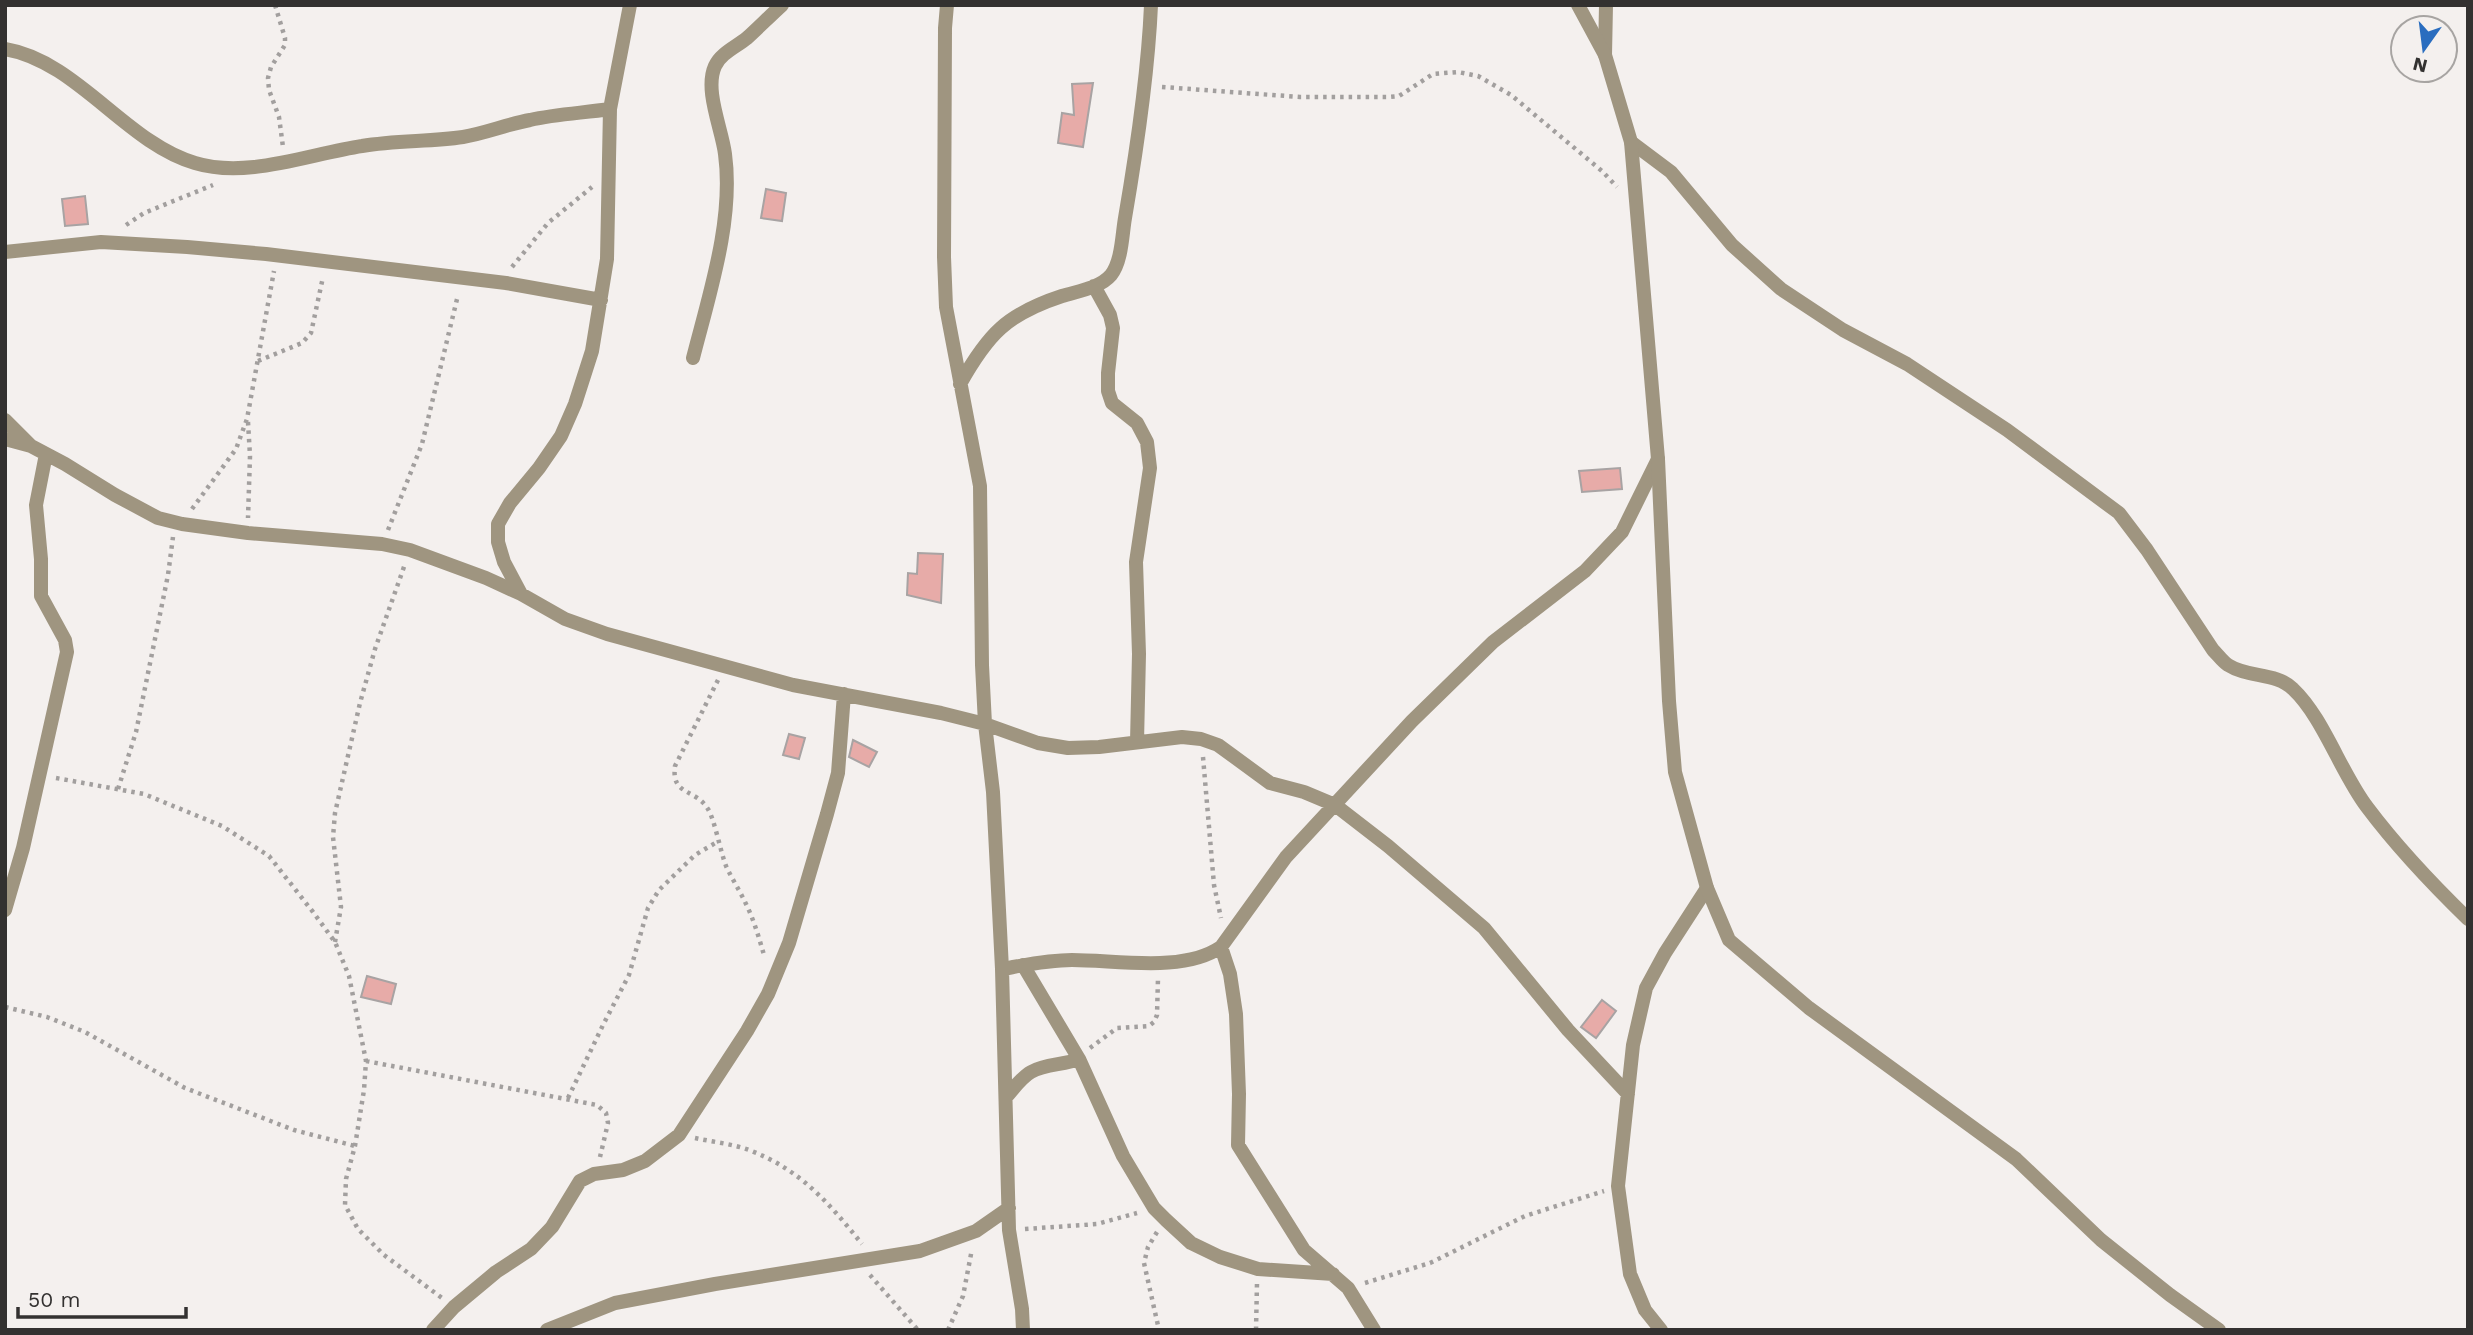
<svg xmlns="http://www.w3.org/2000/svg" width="2473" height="1335" font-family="'Work Sans',sans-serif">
  <rect width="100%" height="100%" fill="#f4f0ee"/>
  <path fill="#e7aba8" stroke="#a8a3a3" stroke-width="2" d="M1093 83 1083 147 1058 143 1062 113 1074 115 1072 84Z
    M766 189 786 193 782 221 761 218Z
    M85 196 88 224 65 226 62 199Z
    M1620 468 1622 489 1582 492 1579 471Z
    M918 553 943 554 941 603 907 595 908 573 917 574Z
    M789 734 805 738 799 759 783 755Z
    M853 740 877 752 869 767 849 757Z
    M367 976 396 984 391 1004 361 997Z
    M1602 1000 1616 1011 1596 1038 1581 1027Z"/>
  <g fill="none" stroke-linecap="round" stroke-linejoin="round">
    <path stroke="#a29f9e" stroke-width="4.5" stroke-dasharray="3.5 5" stroke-linecap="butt" d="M275 5 285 38V45L271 67 268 78 269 90 279 117 283 147
      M1162 87 1300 97H1388L1399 96 1433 74 1458 72 1478 76 1511 95 1602 171 1617 187
      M126 225 144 213 213 185
      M512 267 548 223 592 187
      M258 361 302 343 311 333 323 277
      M248 422 250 456 248 518
      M192 509 236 449 247 419 274 271
      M388 530 422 444 458 295
      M718 680 675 766C671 796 695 788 708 809 715 821 720 850 726 866 732 879 740 891 746 904 754 920 759 938 764 955
      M1203 757 1214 885 1221 918
      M56 778 144 794 222 826 269 856 313 912 335 942 349 976 366 1061 364 1090 355 1146 346 1179 345 1205 358 1229 384 1255 442 1298
      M118 789 136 732 168 575 173 537
      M335 942 341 907 333 837 335 813 360 703 375 649 405 564
      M5 1007 47 1017 85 1032 185 1088 294 1130 355 1146
      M1090 1048 1117 1028 1149 1026 1154 1022 1157 1015 1158 978
      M366 1061 597 1105 606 1113 608 1123 600 1157
      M568 1098 603 1025 629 975 648 908 659 890 695 855 717 842
      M695 1138C713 1142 733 1144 749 1150 801 1170 828 1202 862 1244
      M1025 1229 1097 1224 1137 1213
      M1157 1232 1148 1247 1144 1263 1159 1330
      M870 1275 918 1330
      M1365 1283 1430 1263 1525 1216 1604 1191
      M948 1330 963 1296 972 1249
      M1256 1330 1257 1283"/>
    <path stroke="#9f9580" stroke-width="14" d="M947 5 945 28 944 257 946 307 980 486 982 665 985 724 993 792 1002 969 1009 1230 1022 1309 1023 1330
      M5 49C77 61 126 143 195 163 247 179 309 154 362 146 396 140 430 142 463 137 486 133 508 124 530 120 556 114 583 113 610 109
      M1605 55 1606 5
      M1631 142 1671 172 1732 245 1781 289 1843 330 1907 364 2007 430 2119 513 2147 550 2213 650C2218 655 2223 662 2228 665 2248 678 2276 672 2293 689 2323 717 2341 773 2367 807 2397 847 2432 884 2468 919
      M5 252 101 242 187 247 266 254 506 283 601 300
      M1094 286 1110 315 1113 328 1108 373V391L1112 403 1137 423 1147 442 1150 468 1136 562 1139 654 1137 742
      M693 358C709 295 734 220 725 154 722 129 704 90 715 66 721 53 736 47 747 38 759 27 770 16 782 5
      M960 384C988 334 1007 314 1062 296 1078 291 1100 288 1111 275 1122 261 1122 235 1125 218 1137 148 1148 76 1151 5
      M5 420 30 445
      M5 439 31 446 65 464 115 495 158 518 182 524 248 533 382 544 410 550 486 578 521 594 565 619 607 634 793 685 941 713 985 724 1038 743 1068 748 1099 747 1182 737 1201 739 1218 745 1270 783 1304 792 1335 805 1388 846 1484 928 1568 1030 1628 1094
      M521 594 504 562 498 542V524L510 503 539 468 561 436 575 404 592 351 607 259 610 109 630 5
      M5 910 23 848 67 652 65 640 41 596V559L36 505 46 454
      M1221 947 1230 974 1236 1014 1239 1094 1238 1145 1304 1250 1348 1288 1374 1330
      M1023 965 1079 1059 1123 1156 1154 1208 1166 1220 1191 1243 1220 1257 1258 1269 1333 1274
      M1002 969C1025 965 1048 960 1072 960 1117 960 1183 973 1221 947L1286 857 1412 721 1493 642 1585 571 1622 532 1658 459
      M1007 1096C1014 1088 1022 1077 1031 1072 1045 1064 1064 1065 1079 1059
      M433 1330 454 1307 496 1272 531 1249 552 1227 580 1181 594 1174 623 1170 645 1161 679 1135 747 1031 768 994 789 943 827 814 838 773 844 694
      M547 1330 615 1303 715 1284 920 1251 976 1231 1009 1208
      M1661 1330 1645 1310 1630 1274 1618 1186 1633 1045 1646 988 1665 953 1707 888"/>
    <path stroke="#9f9580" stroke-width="14" d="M1578 5 1605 55 1631 142 1658 459 1669 701 1675 772 1707 888 1729 940 1809 1008 2016 1159 2101 1240 2170 1295 2219 1330"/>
  </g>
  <rect width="2473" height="1335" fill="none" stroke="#333130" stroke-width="14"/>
  <g transform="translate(2424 49) rotate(194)"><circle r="33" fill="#f4f0ee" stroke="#a7a4a2" stroke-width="2"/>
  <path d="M0-5L12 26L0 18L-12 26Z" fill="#2a6dbf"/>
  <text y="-10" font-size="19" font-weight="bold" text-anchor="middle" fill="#333130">N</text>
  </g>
  <path d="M18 1307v10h168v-10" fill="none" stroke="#333130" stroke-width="3.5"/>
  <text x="28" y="1307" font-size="21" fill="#333130" stroke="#f4f0ee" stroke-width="5" paint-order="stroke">50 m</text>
</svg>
